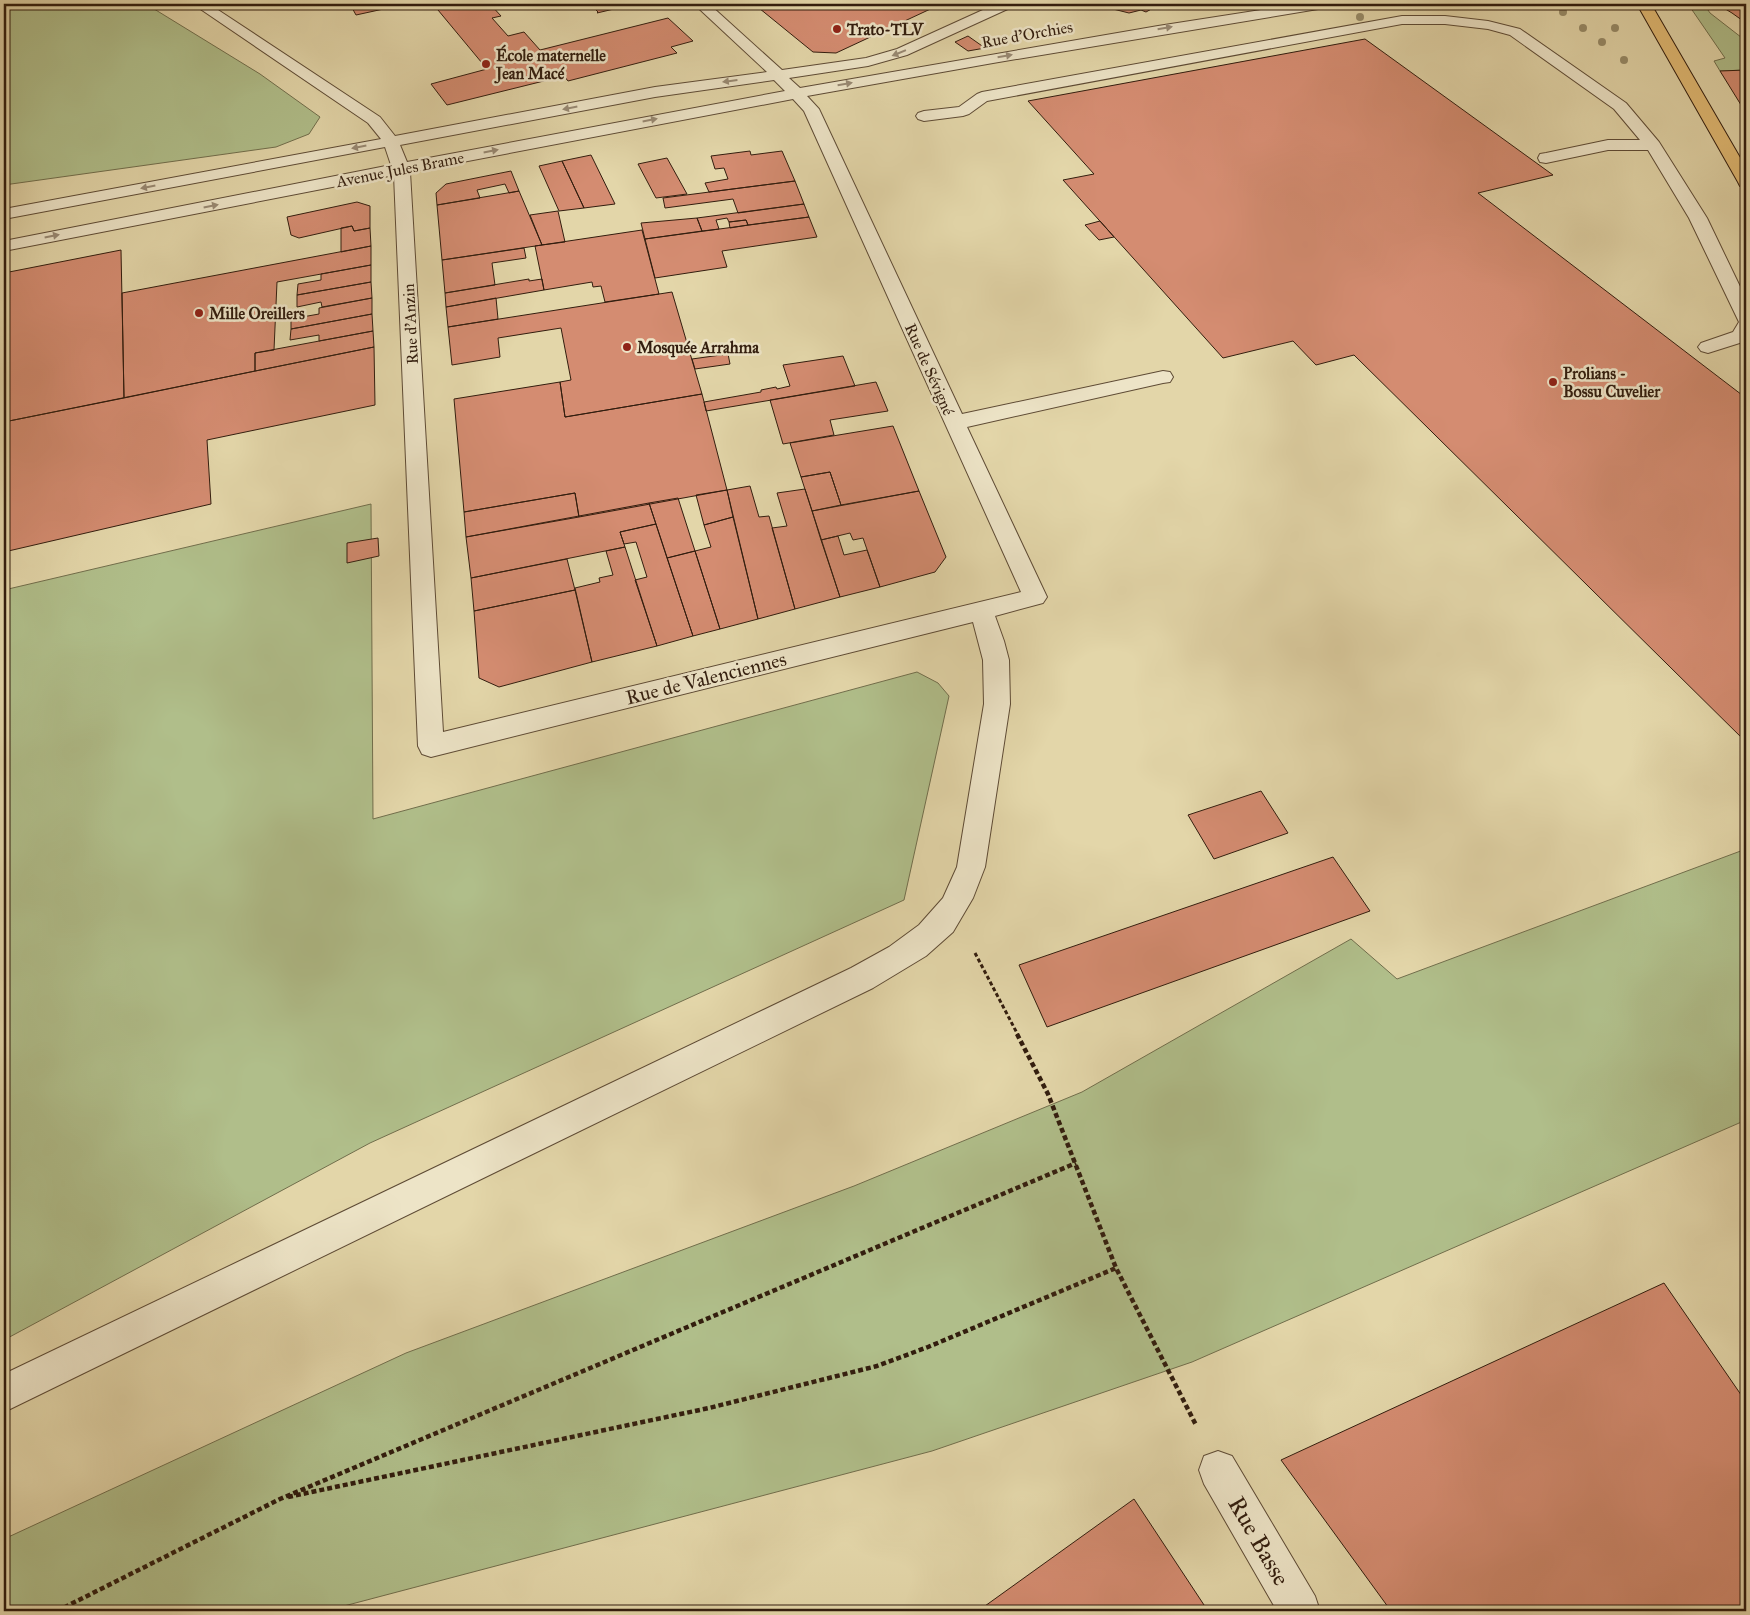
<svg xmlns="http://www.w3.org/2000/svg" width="1750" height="1615" font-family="'IM FELL Great Primer',serif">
  <rect width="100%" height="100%" fill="#e3d6a9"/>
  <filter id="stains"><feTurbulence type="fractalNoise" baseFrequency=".004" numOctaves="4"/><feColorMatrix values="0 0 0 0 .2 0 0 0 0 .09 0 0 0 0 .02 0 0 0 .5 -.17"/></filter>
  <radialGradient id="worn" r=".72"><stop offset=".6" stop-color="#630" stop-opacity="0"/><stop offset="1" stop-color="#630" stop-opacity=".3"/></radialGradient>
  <path fill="#b0be8a" stroke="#716e4c" d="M9 4H146L260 74 320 117 309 134 276 147 4 185V42Z
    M1688 4H1704L1710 13 1746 41V70L1720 71 1714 61 1725 58Z
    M371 504 373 819 917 672 938 683 949 696 904 900 370 1143 4 1340V590Z
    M1746 849V1120L1192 1362 932 1451 325 1611H4V1539L406 1353 854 1186 1082 1092 1351 939 1397 979Z"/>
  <path fill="#d48c71" stroke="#321d0e" d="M350 4H397L400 5 389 9 388 8 356 15Z
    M433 4H490L501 16 492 18 508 36 524 32 540 50 668 18 693 41 671 47 677 53 568 81 564 76 447 105 431 84 487 69Z
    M590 4H635L597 13 598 12Z
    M754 4H938L939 5 836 53 813 52Z
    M1111 4H1146L1155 7 1146 12 1141 10 1129 13 1109 8 1108 5Z
    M1717 4H1746V23L1732 13Z
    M968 36 985 48 968 51 955 42Z
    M1365 39 1553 175 1478 193 1746 398V742L1354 355 1316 365 1293 341 1223 358 1063 180 1094 174 1028 101Z
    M1746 70V113L1720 71Z
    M750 151 751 155 782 151 795 181 709 192 705 183 728 179 724 168 715 169 711 156Z
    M591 155 615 204 584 208 562 161Z
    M667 158 687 194 656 198 638 164Z
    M562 161 584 208 559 211 539 166Z
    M511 171 519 191 509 193 505 184 477 190 480 198 437 205 436 193 446 184Z
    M795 181 804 204 738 213 733 199 665 208 663 198Z
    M519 191 542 245 442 260 437 205Z
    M357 202 370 206V228L354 231 352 226 299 238 291 235 287 217Z
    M804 204 809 217 748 225 746 220 729 222 727 218 716 220 719 229 702 231 697 218Z
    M558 211 565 242 542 245 530 215Z
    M809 217 817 237 722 251 727 267 655 278 645 239Z
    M697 218 702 231 645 239 641 223Z
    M746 220 748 225 730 228 729 222Z
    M1100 221 1114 237 1099 240 1085 225Z
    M352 226 354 231 370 228 371 246 341 252V228Z
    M642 230 659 294 605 302 601 286 593 287 592 282 544 290 535 246Z
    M371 246V265L277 282 274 350 255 353V371L124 398 122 293Z
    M524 248 526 258 492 263 495 285 445 293 442 260Z
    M121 250 124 398 4 422V273Z
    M371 265V282L297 295 298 284 321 280V274Z
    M529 279V281L542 279 544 290 446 307 445 293Z
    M371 282 372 298 322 307 321 302 297 307V295Z
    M672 292 702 394 565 417 560 382 571 380 561 328 498 338 500 357 452 365 448 327Z
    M372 298V314L291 329V319L319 314V308Z
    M496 298 498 319 448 327 446 307Z
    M372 314 373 331 319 341V335L290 340 291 329Z
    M373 331 374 347 255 371V353Z
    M374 347 375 405 207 440 211 504 4 552V422Z
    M728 354 730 364 695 369 692 359Z
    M843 356 855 386 706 411 704 402 761 392V390L776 387 777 389 790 386 783 365Z
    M560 382 565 417 702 394 727 490 579 517 575 493 464 512 454 399Z
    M876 382 888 411 830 420 834 435 783 444 770 400Z
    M893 426 919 491 841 505 830 472 801 477 790 443Z
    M830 472 841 505 812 511 801 477Z
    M750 486 759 517 769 516 795 609 758 619 727 490Z
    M805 489 840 597 795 609 772 528 787 526 777 493Z
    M727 490 733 517 704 525 696 495Z
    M919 491 946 557 935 572 880 587 863 538 853 540 850 533 821 540 812 511Z
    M575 493 579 517 466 537 464 512Z
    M678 498 695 551 667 558 649 503Z
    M649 503 656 524 620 532 625 547 471 578 466 537Z
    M733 517 758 619 720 629 695 551 711 547 704 525Z
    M656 524 693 636 657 646 635 580 647 577 636 542 624 544 620 532Z
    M838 536 844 555 867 550 880 587 840 597 821 540Z
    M378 538 379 556 347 563V543Z
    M625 547 657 646 592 662 575 588 600 582 599 578 613 575 606 551Z
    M695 551 720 629 693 636 667 558Z
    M567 559 575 590 474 611 471 578Z
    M575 590 592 662 499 687 479 678 474 611Z
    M1261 791 1288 833 1214 859 1188 815Z
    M1333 857 1370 911 1047 1027 1019 965Z
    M1664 1283 1746 1402V1611H1391L1281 1460Z
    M1134 1499 1208 1611H978Z"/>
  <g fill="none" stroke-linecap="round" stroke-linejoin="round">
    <g stroke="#5e4b35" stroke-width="2">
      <path id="minor" d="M193 4H209L380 117 395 136 655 87 767 72 694 4H709L782 70 866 58 897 49 996 4H1014L1012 7 907 55 868 66 789 78 800 88 1158 26 1299 4H1331L1324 8 993 63 807 96 819 109 962 414 1163 371 1170 372 1173 377 1170 382 1163 383 967 427 1047 597 1043 603 995 616 1004 641 1009 660 1010 704 985 867 973 898 953 932 926 956 873 988 4 1412V1374L851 968 889 947 919 925 943 898 957 867 984 704 983 660 973 622 431 757 422 754 418 746 394 175 4 251V241L391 165 385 147 4 219V209L381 139 368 123ZM774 80 785 91 407 162 400 145 655 97ZM793 99 804 111 1021 592 443 732 410 172Z
        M1402 16H1445L1488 21 1520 29 1626 103 1659 142 1707 218 1746 299V341L1708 353 1701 351 1698 347 1701 343 1733 332 1739 322 1689 218 1648 150H1608L1546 163 1540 162 1538 158 1540 154 1546 153 1608 140H1640L1614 109 1510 35 1488 29 1445 24H1402L987 101 969 114 963 116 924 121 918 119 916 116 918 113 924 111 959 107 977 94 982 92Z
        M1218 1451 1232 1456 1315 1596 1320 1611H1277L1204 1484 1199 1470 1204 1456Z"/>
    </g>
    <g stroke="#321d0e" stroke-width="2">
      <path id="major" d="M1637 4H1651L1746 168V187L1740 186 1738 182Z"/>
    </g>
    <path stroke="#321d0e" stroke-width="3" stroke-dasharray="4 2.5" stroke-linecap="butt" d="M975 953 1018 1035"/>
    <path stroke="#321d0e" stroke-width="4.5" stroke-dasharray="5 3" stroke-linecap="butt" d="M1017 1034 1048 1094 1116 1268 1196 1425
      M288 1497 709 1408 877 1366 928 1347 1116 1268
      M57 1611 280 1499 1076 1163"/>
    <use href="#minor" fill="#ede4c7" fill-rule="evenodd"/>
    <use href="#major" fill="#e2bb74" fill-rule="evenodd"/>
  </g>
  <g fill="#978b68">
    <circle cx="1563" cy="12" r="4"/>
    <circle cx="1360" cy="17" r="4"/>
    <circle cx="1583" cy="28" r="4"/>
    <circle cx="1615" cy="28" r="4"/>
    <circle cx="1602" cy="42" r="4"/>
    <circle cx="1624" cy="60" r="4"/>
  </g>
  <defs><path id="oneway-solid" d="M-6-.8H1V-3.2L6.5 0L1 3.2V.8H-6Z" transform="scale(1.25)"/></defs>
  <g fill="#998a74">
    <use href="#oneway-solid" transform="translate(1165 28) rotate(-10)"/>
    <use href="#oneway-solid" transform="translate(899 53) rotate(158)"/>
    <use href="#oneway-solid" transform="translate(1005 56) rotate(-10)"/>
    <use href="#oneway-solid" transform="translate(730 81) rotate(173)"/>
    <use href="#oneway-solid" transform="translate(845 84) rotate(-10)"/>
    <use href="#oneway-solid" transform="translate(570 108) rotate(169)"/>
    <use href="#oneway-solid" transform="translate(650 120) rotate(-11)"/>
    <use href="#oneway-solid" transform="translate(359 147) rotate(169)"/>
    <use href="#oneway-solid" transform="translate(491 151) rotate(-11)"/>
    <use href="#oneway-solid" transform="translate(148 187) rotate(169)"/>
    <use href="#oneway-solid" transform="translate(211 206) rotate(-11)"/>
    <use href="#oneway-solid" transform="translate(52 236) rotate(-11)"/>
  </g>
  <g fill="#8f2418" stroke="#ede4c7" stroke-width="2">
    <circle cx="837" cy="29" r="5"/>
    <circle cx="486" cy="64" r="5"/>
    <circle cx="199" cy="313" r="5"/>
    <circle cx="627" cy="347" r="5"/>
    <circle cx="1553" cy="382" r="5"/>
  </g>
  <g text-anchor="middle" stroke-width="5" stroke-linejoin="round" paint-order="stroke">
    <g font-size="16" font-weight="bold" fill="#321d0e" stroke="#ede4c7" text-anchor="start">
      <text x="847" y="35">Trato-TLV</text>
      <text x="496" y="61">École maternelle<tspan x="496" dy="18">Jean Macé</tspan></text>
      <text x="209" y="319">Mille Oreillers</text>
      <text x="637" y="353">Mosquée Arrahma</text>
      <text x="1563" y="379">Prolians -<tspan x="1563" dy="18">Bossu Cuvelier</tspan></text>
    </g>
    <g font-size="16" fill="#321d0e" stroke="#ede4c7">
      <text transform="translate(1027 34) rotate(-10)" y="6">Rue d'Orchies</text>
      <text transform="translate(400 169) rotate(-11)" y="6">Avenue Jules Brame</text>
      <text transform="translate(410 324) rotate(-93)" y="6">Rue d'Anzin</text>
      <text transform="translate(930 369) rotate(66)" y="6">Rue de Sévigné</text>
    </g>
    <g font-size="20" fill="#321d0e" stroke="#ede4c7">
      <text transform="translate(706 678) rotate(-14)" y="7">Rue de Valenciennes</text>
    </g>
    <g font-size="24" fill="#321d0e" stroke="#ede4c7">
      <text transform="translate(1259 1541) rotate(60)" y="8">Rue Basse</text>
    </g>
  </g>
  <rect width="1750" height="1615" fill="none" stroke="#e3d6a9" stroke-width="20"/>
  <rect x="5" y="5" width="1740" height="1605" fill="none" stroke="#321d0e" stroke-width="2.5"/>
  <rect x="10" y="10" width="1730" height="1595" fill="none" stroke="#321d0e"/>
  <rect width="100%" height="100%" filter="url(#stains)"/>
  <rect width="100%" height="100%" fill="url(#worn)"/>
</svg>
